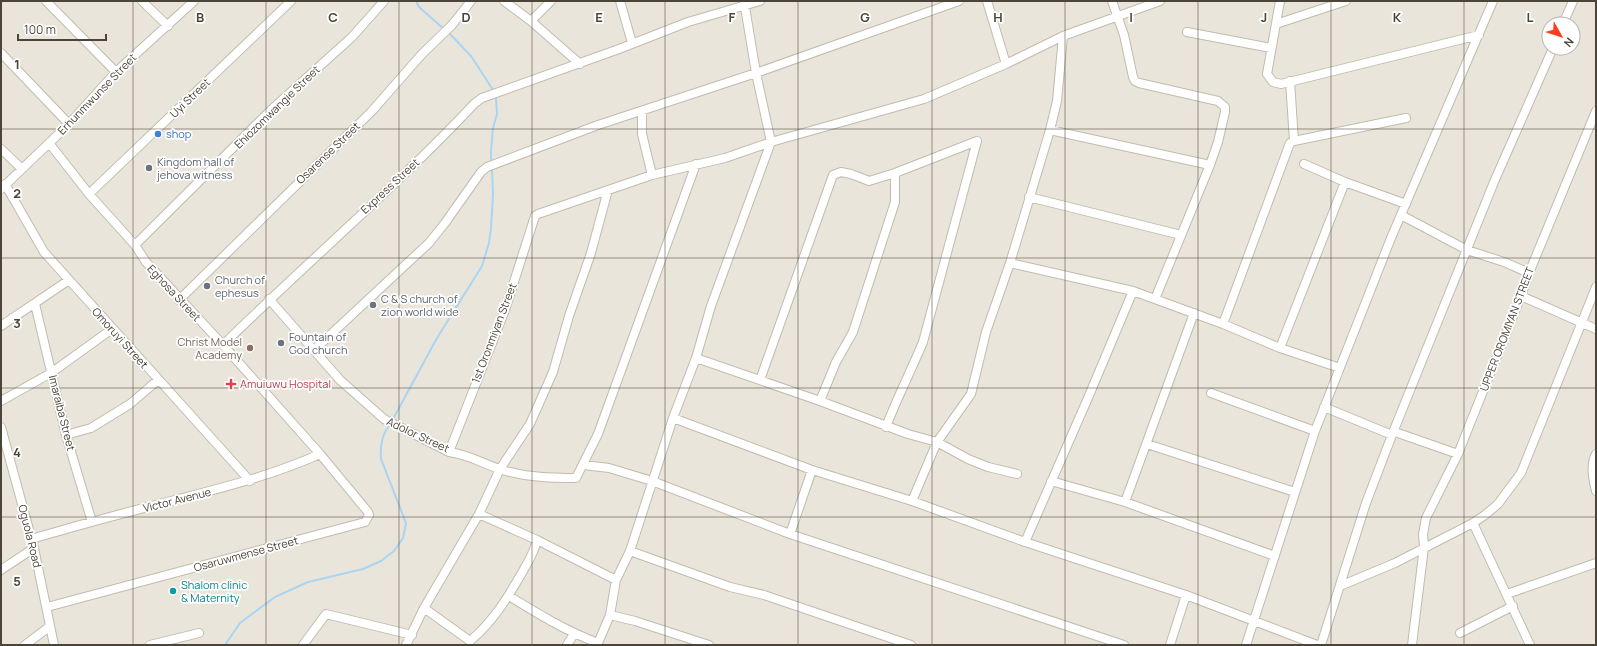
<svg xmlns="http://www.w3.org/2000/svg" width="1597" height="646" font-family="Manrope,sans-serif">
  <rect width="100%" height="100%" fill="#f6f3ec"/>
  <path fill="#eae5da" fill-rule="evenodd" d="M1 1H1596V645H1ZM1549 24H1573V48H1549Z"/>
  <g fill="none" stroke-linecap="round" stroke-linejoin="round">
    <path stroke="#a9d4f2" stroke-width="2" d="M416 1 419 7 444 29
      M450 34 471 56 493 90
      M491 160V151L493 128 497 114 496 98
      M393 419 437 338 482 266 489 243 491 228 493 194 492 170
      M225 645 240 623 275 597 308 582 363 569 381 561 394 551 403 538 406 523 381 459C380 447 381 437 388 427"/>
    <g stroke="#c2bbae" stroke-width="10">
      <path id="minor" d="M46 1 116 72
        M142 1 168 26
        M504 1 531 21 580 64
        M620 1 632 43
        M744 1 756 73 771 142 711 306 696 358 820 401 908 434 937 442 968 459 988 467 1017 474
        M987 1 1006 64
        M1112 1 1124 35 1133 77 1135 81 1139 83 1218 101 1225 107V112L1218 142 1210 165 1155 299
        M1280 1 1267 74 1273 82 1281 84 1479 35
        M531 21 551 1
        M1276 24 1346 1
        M1563 24 1573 1
        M1187 32 1271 48
        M1 53 69 124
        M1290 81 1294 141
        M642 111V134L652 175
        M1050 130 1210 165
        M1 149 22 169
        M1304 164 1345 182 1406 204
        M5 184 44 252 250 481
        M1 189 69 124 116 72 194 1
        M89 194 291 1
        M1029 197 1181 235
        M1401 215 1467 250 1504 262 1529 273
        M135 245 271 110 352 37 384 1
        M1010 263 1133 291
        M1521 296 1596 329
        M269 299 340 380 384 419 449 452C467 454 482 463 499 469 524 477 550 478 576 478L598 434 696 164
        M179 300 372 111 422 54 452 25 471 1
        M35 304 66 435 92 522
        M1223 324 1290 143 1294 141 1406 118
        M1 326 69 280
        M223 345C306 263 395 188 475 103L482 98 619 49 688 22 760 1
        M1280 348 1345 182
        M314 350 429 243 445 223 481 172 487 167 598 125 756 73 959 1
        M760 380 833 175 841 172 851 174 869 181 895 173 977 141
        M1211 393 1315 431
        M1 401 51 373 112 329
        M820 401 836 362 853 332 895 202V173
        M1324 407 1392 435
        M673 418 812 470 912 501 1025 542 1186 595 1317 645
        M1 427 34 548 54 645
        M886 427C897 398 911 371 923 342L977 141
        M1395 432 1458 454
        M66 435 91 428 130 404 158 380
        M1147 444 1295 492
        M449 452 505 310 535 216 538 214 652 175 725 158 771 142 924 99 1006 64 1063 36 1160 1
        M1596 454C1590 465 1593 479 1596 491
        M584 465 609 468 652 481 790 534 1124 645
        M1051 481 1125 502 1275 556
        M912 501 937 442 971 394 986 332 1010 263 1050 130 1057 101 1063 36
        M1125 502 1194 313
        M479 514 537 540 616 580
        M1473 523 1530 645
        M790 534 812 470
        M31 539C79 525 127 512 175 500 225 487 273 475 320 454
        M1025 542 1088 398 1133 291 1223 324 1280 348 1340 368
        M630 551 673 418 696 358
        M1 570 34 548
        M1340 586 1395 563 1473 523 1485 515 1498 504 1521 473 1596 287
        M1507 594 1596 563
        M509 596C538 614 566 631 598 643
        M47 607 365 522 369 515 368 512 320 454 223 345 146 262 135 245 89 194 49 143
        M424 608 470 641C493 622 508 597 523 571 529 560 534 553 537 540
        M610 615 635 621 709 645
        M1460 633 1513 606
        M25 645 49 627
        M150 645 199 633
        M303 645 326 614 412 635
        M406 645 424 608 479 514 500 469 530 424 553 372 569 316 591 253 608 190
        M567 645 574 634
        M598 645V643L610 615 616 580 630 551 730 587 764 595 911 645
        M1170 645 1186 595
        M1246 645 1315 431 1391 238 1493 1
        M1321 645 1366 503 1392 435 1494 182 1553 48
        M1412 645 1424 547 1423 534 1426 518 1458 454 1521 296 1529 273 1596 111"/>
    </g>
    <use href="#minor" stroke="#fff" stroke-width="8"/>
  </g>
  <path fill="none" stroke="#4b4439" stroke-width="1" stroke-opacity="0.55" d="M133 1V645M266 1V645M399 1V645M532 1V645M665 1V645M798 1V645M932 1V645M1065 1V645M1198 1V645M1331 1V645M1464 1V645M1 129H1596M1 258H1596M1 388H1596M1 517H1596"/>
  <circle fill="#3f7fe0" stroke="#fff" stroke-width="1.5" cx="158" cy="134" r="4"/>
  <g fill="#6b7280" stroke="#fff" stroke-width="1.5">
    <circle cx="149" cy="168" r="4"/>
    <circle cx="207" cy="286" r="4"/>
    <circle cx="373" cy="305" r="4"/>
    <circle cx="281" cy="343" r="4"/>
  </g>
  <circle fill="#8d6e63" stroke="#fff" stroke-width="1.5" cx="250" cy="348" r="4"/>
  <path fill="#e0444e" stroke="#fff" stroke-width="1.5" d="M229 378h4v4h4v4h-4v4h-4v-4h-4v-4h4z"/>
  <circle fill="#0f9aa8" stroke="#fff" stroke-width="1.5" cx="173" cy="591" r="4"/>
  <g text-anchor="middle" stroke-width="3.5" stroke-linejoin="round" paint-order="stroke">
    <g font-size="11" fill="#4b4439" stroke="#fff">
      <text transform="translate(97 94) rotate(-46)" y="4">Erhunmwunse Street</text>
      <text transform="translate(190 98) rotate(-44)" y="4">Uyi Street</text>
      <text transform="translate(277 107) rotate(-44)" y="4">Ehiozomwangie Street</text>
      <text transform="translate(328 153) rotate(-44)" y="4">Osarense Street</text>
      <text transform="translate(390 186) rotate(-43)" y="4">Express Street</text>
      <text transform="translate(174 293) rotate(47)" y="4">Eghosa Street</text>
      <text transform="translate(1507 329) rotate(-69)" y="4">UPPER OROMIYAN STREET</text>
      <text transform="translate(494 333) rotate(-69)" y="4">1st Oronmiyan Street</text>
      <text transform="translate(120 338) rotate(48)" y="4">Omoruyi Street</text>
      <text transform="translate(62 413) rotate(76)" y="4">Imaraiba Street</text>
      <text transform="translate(418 435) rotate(25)" y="4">Adolor Street</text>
      <text transform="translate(177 500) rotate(-14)" y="4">Victor Avenue</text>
      <text transform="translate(30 536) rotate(76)" y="4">Oguola Road</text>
      <text transform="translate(246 554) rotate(-15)" y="4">Osaruwmense Street</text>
    </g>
    <g font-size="11" fill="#366cbe" stroke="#fff" text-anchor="start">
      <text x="166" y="138">shop</text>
    </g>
    <g font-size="11" fill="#5b616d" stroke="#fff" text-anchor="start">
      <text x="157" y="166">Kingdom hall of<tspan x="157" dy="13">jehova witness</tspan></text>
      <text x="215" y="284">Church of<tspan x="215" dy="13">ephesus</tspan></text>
      <text x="381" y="303">C &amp; S church of<tspan x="381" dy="13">zion world wide</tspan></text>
      <text x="289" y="341">Fountain of<tspan x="289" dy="13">God church</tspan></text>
    </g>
    <g font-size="11" fill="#785e54" stroke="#fff" text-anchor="end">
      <text x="242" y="346">Christ Model<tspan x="242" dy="13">Academy</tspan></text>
    </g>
    <g font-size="11" fill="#be3a42" stroke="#fff" text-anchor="start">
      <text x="240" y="388">Amuiuwu Hospital</text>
    </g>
    <g font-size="11" fill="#0d838f" stroke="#fff" text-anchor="start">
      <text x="181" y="589">Shalom clinic<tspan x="181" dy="13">&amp; Maternity</tspan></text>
    </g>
  </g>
  <g font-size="13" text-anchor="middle" font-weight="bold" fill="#4b4439" stroke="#fff" stroke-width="3.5" stroke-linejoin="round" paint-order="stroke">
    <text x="200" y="22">B</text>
    <text x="333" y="22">C</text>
    <text x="466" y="22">D</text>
    <text x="599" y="22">E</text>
    <text x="732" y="22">F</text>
    <text x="865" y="22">G</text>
    <text x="998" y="22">H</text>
    <text x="1131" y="22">I</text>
    <text x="1264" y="22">J</text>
    <text x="1397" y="22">K</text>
    <text x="1530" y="22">L</text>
    <text x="17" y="69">1</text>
    <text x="17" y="198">2</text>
    <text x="17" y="328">3</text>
    <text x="17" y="457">4</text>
    <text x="17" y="586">5</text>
  </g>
  <rect width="1597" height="646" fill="none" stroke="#4b4439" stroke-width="4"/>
  <g transform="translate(1561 36) rotate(129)"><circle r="19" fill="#ffffff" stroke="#b7b4b0"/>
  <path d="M0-3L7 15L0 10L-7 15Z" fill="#fc3f1d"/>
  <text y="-6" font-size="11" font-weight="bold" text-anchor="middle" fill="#4b4439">N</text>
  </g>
  <path d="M18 34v6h88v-6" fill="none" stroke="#4b4439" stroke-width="2"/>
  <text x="24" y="34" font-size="12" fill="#4b4439" stroke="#ffffff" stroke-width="3" paint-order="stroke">100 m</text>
</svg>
